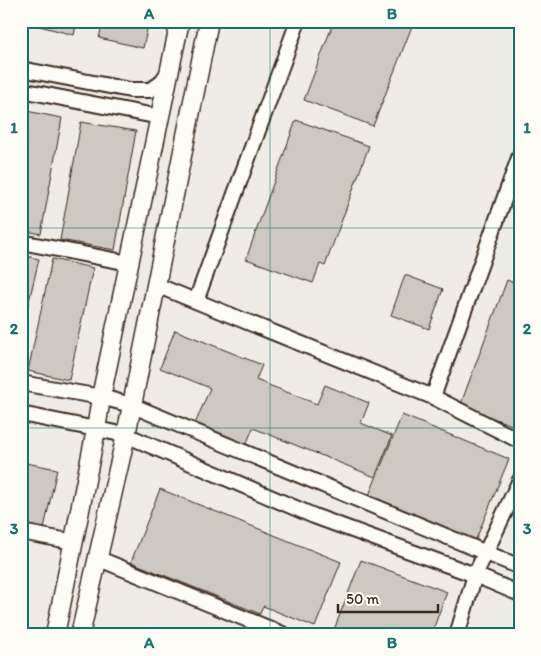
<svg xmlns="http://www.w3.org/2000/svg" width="541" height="656" font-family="Itim,sans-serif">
  <rect width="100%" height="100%" fill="#fdfcf7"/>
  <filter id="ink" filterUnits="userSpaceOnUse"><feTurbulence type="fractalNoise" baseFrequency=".02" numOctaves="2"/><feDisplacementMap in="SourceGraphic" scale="10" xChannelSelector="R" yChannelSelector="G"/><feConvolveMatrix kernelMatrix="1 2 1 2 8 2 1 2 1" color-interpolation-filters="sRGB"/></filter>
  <g filter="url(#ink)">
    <path fill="#efece7" d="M21 21H520V635H21Z"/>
    <path fill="#cdc8c2" stroke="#3b2a1e" d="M28 21H77L74 35 28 23Z
      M103 21H149L143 48 99 38Z
      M334 21H414L373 126 304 100Z
      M21 110 62 118 41 234 21 230Z
      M296 120 369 146 325 266 320 264 313 283 246 259Z
      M81 122 136 131 115 250 60 240Z
      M21 255 39 259 22 331H21Z
      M52 259 93 268 69 380 28 371Z
      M405 275 443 289 429 329 391 315Z
      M507 280 520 285V428L460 406Z
      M175 330 262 365 256 380 317 404 325 385 369 403 361 423 392 436 375 477 253 428 246 445 195 424 210 388 160 368Z
      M402 415 509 459 474 544 367 500Z
      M21 462 57 469 43 533 21 528Z
      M160 489 341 562 315 627 263 606 260 614 131 562Z
      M361 560 447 592 431 635H332Z"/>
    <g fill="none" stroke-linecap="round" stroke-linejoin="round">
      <g stroke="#3b2a1e" stroke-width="18">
        <path id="minor" d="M21 69 130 90H150L160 84 169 71
          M21 90 160 117
          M21 242 129 263
          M156 285 433 397 520 441
          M196 301 298 21
          M21 383 101 397 131 405 520 567
          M433 397 520 155
          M21 414 126 435 314 516 475 575 520 594
          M21 532 74 542
          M97 558 285 635
          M457 635 475 575 520 480"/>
      </g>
      <g stroke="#3b2a1e" stroke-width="21">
        <path id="major" d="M55 635 96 430 101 397 180 21
          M80 635 126 435 209 21"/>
      </g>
      <use href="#minor" stroke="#fdfcf7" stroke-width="14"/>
      <use href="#major" stroke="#fdfcf7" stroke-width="18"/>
    </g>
  </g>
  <path fill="none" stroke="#0f766e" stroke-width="1" stroke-opacity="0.55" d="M270 21V635M21 228H520M21 428H520"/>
  <rect width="541" height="656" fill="none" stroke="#fdfcf7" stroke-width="55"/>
  <path d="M338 604v8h100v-8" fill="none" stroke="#3b2a1e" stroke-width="2.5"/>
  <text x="346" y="604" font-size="15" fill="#3b2a1e" stroke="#fdfcf7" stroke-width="4" paint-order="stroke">50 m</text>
  <rect x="28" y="28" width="486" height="600" fill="none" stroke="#0f766e" stroke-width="2"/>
  <g font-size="16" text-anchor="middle" font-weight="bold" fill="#0f766e">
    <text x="149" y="19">A</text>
    <text x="392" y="19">B</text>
    <text x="14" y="133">1</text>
    <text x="527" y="133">1</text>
    <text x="14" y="334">2</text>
    <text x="527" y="334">2</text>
    <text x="14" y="534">3</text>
    <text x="527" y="534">3</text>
    <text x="149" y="648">A</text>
    <text x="392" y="648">B</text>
  </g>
</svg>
